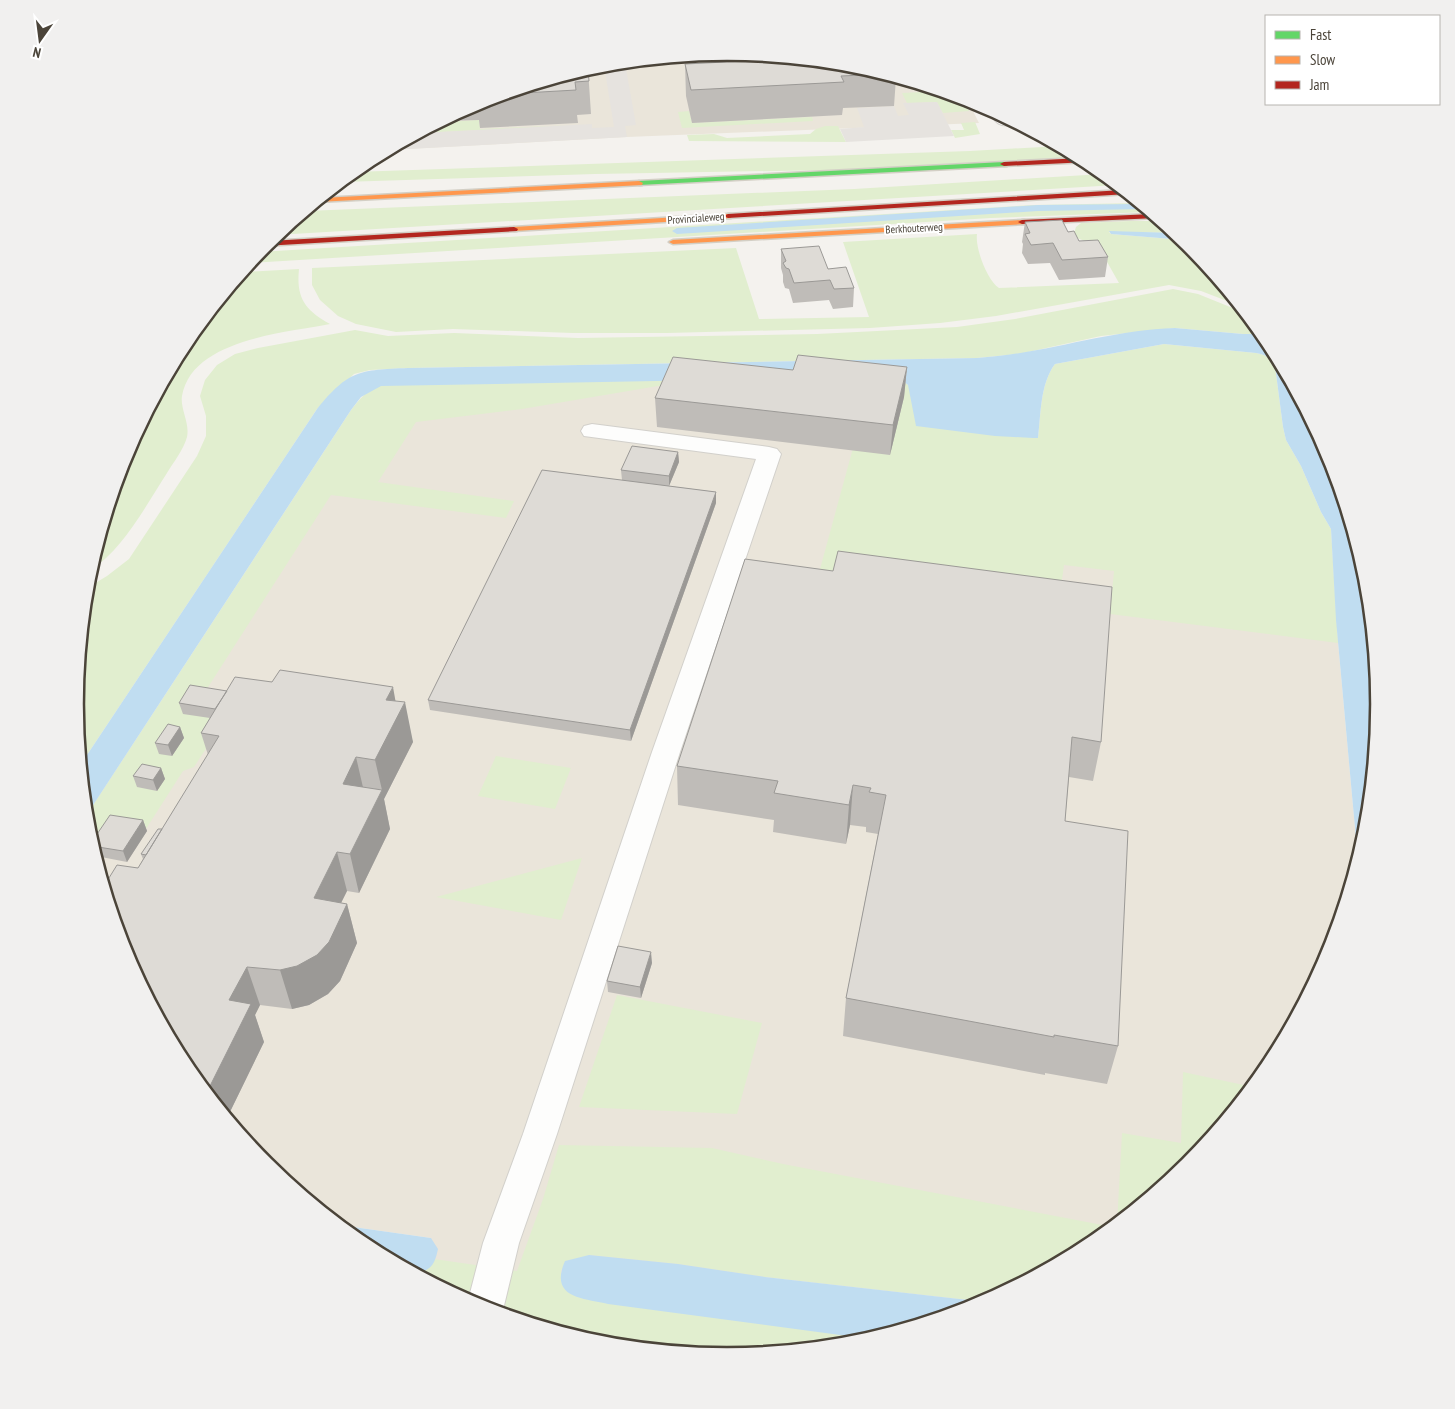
<svg xmlns="http://www.w3.org/2000/svg" width="1455" height="1409" font-family="'PT Sans Narrow',sans-serif">
  <rect width="100%" height="100%" fill="#f4f2ee"/>
  <path fill="#eae5da" d="M728 53 855 65 967 99 979 123 627 137 389 150 478 102 601 65Z
    M884 377 1336 620 1358 861 1330 954 1269 1067 1188 1166 1089 1247 986 1302 765 1277 474 1282 411 1271H424L431 1238 339 1225 266 1165 185 1066 125 954 88 831 86 816 301 489 441 383Z"/>
  <path fill="#e1eecf" d="M941 91 962 98 969 111 943 113 937 102 907 103 902 93Z
    M689 111 692 123 812 117 813 121 682 128 678 112Z
    M479 120 480 129 578 125 420 133 438 130V123L441 122Z
    M975 122 980 134 955 138 951 130H964L961 123Z
    M825 126H838L846 142 689 141 687 135 714 134 727 138 810 134 816 129Z
    M1059 146 1080 157 830 170 595 174 342 182 353 172 970 151Z
    M1103 174 1117 185 276 235 306 211 854 189Z
    M1139 203 1150 212 991 218 250 263 259 252 1033 205Z
    M1130 221H1162L1176 233 1109 232 1111 234 1184 240 1240 306 1201 291 1169 285 996 316 940 323 870 328 667 333H573L453 329 396 332 356 324 338 316 320 300 312 285V268L736 248 759 319 869 317 843 242 977 234C975 248 987 280 999 288L1119 283 1098 246 1077 238 1074 233 1076 227 1081 223Z
    M299 269C296 298 305 310 330 324 285 333 192 339 182 396 180 409 190 423 187 437 184 449 173 463 167 473 145 507 124 548 90 571L125 455 186 342 243 272Z
    M1173 289 1198 294 1245 313 1263 334H1243L1175 328 1101 336 1019 354 977 358 408 368 370 370 354 374 317 409 81 764 76 704 87 588 107 576 129 559 197 456 206 436V416L200 396 205 380 217 365 235 354 258 348 355 330 388 336 454 333 578 338 817 334 957 327 1015 319Z
    M1164 344 1256 353C1264 354 1271 358 1275 366L1283 427 1286 440 1301 466 1321 512 1331 529 1338 643 1110 614 1114 571 1064 565 1052 651 814 591 856 437 674 387 658 386 522 409 416 422 378 482 514 501 506 518 331 495 203 695 226 718 194 767 183 771 144 832 93 848 88 831 86 816 351 410C359 400 368 388 381 385 399 382 423 384 441 383L826 378 903 381 908 385 1038 438C1041 414 1040 384 1055 364Z
    M496 756 571 768 555 809 478 796Z
    M582 858 561 920 436 897Z
    M617 995 762 1023 737 1114 579 1107Z
    M1183 1072 1253 1087 1188 1166 1117 1224 1122 1133 1181 1143Z
    M559 1145 712 1148 783 1164 1113 1227 1089 1247 986 1302 765 1277 678 1264 589 1255 561 1270V1277L918 1325 854 1344 728 1356 600 1344 478 1307 372 1250 517 1271 543 1199Z"/>
  <path fill="#e6e3df" d="M625 63 636 125 625 126 627 137 389 150 420 133 592 124V128L614 127 604 65Z
    M937 102 954 136 846 142 840 129 864 127 857 108 894 106 898 116 909 115 903 103Z"/>
  <path fill="#c0ddf1" d="M1109 231 1176 233 1184 240 1111 234Z
    M1175 328 1243 334H1263L1270 343 1330 455 1367 578 1379 705 1367 832 1358 861 1336 620 1331 529 1321 512 1301 466 1286 440 1283 427 1275 366C1271 358 1264 354 1256 353L1164 344 1055 364C1040 384 1041 414 1038 438H1033L995 436 916 426 908 385 903 381 826 378 381 386 361 397 351 410 86 816 81 764 317 409C349 370 359 370 408 368L977 358C1044 354 1108 330 1175 328Z
    M339 1225 431 1238 438 1249C436 1258 434 1267 424 1271 407 1278 353 1237 339 1225Z
    M589 1255 678 1264 765 1277 986 1302 977 1307 870 1339 608 1304C582 1298 549 1298 565 1261Z"/>
  <g fill="none" stroke-linecap="round" stroke-linejoin="round">
    <path fill="#c0ddf1" fill-rule="evenodd" d="M1140 204 1147 209 1038 211 677 234 672 231 677 228 1038 205Z"/>
    <g stroke="#d2d0cb" stroke-width="2">
      <path id="lane" d="M592 424 769 447 777 449 781 454 680 752 557 1134 519 1243 502 1314 478 1307 468 1301 483 1243 523 1134 652 752 756 459 584 436 581 431 584 426Z"/>
    </g>
    <g stroke="#d2d0cb" stroke-width="2">
      <path id="street" d="M993 111 1013 122 1011 125C1000 127 996 123 990 114Z"/>
    </g>
    <g stroke="#d3cfc5" stroke-width="3">
      <path id="fast" d="M1004 162 1008 164 1007 166 639 185 635 183 639 181Z"/>
    </g>
    <g stroke="#d3cfc5" stroke-width="3">
      <path id="slow" d="M639 181 643 183 642 185 317 202 322 198Z
        M728 214H731V218L514 231 510 229 514 227Z
        M1022 220H1025V224L673 244 669 242 673 240Z"/>
    </g>
    <g stroke="#d3cfc5" stroke-width="3">
      <path id="jam" d="M1081 158 1088 162 1004 166 1000 164 1004 162Z
        M1123 190 1128 194 728 218 724 216 728 214Z
        M1152 214 1157 218 1022 224 1018 222 1022 220Z
        M514 227 518 229 517 231 264 246 269 241Z"/>
    </g>
    <use href="#lane" fill="#fdfdfc" fill-rule="evenodd"/>
    <use href="#street" fill="#fdfdfc" fill-rule="evenodd"/>
    <use href="#fast" fill="#63d668" fill-rule="evenodd"/>
    <use href="#slow" fill="#ff974d" fill-rule="evenodd"/>
    <use href="#jam" fill="#b3261e" fill-rule="evenodd"/>
  </g>
  <path fill="#bfbcb8" d="M778 57 855 65 896 78 894 106 843 108 842 115 692 123 686 96 685 64 778 59Z
    M588 69 591 114 577 115 578 123 480 128 479 120 442 121 478 102Z
    M438 123V130L424 131Z
    M1025 222 1068 232 1079 241 1108 257 1105 277 1059 280 1050 263 1028 264 1022 253 1023 244 1022 242Z
    M781 249 828 269 854 288 853 307 833 309 829 300 793 303 789 289 785 288 783 282V275L781 268Z
    M907 367 904 397 890 455 657 427 655 398 793 370Z
    M678 452 679 462 669 486 716 492V503L631 741 430 710 428 700 622 480 621 470Z
    M745 559 1101 742 1093 781 1069 777 1065 821 1118 1046 1107 1084 1045 1073V1075L843 1036 846 998 878 834 866 832V827L850 825 846 844 773 832 774 820 678 805 677 766Z
    M227 691 396 701 413 742 384 799 390 829 359 893 347 891 341 903 347 904 357 943 340 981 328 994 309 1005 292 1009 260 1005 255 1015 264 1042 227 1118 185 1066 138 868 143 859 141 854 162 829 208 755 201 733 210 718 183 714 179 703Z
    M180 727 184 738 172 756 159 754 155 743Z
    M161 768 165 779 157 791 137 787 133 776Z
    M143 820 147 831 127 862 96 856 91 843Z
    M652 963 641 998 608 992 607 981Z"/>
  <path fill="#9b9996" d="M907 367 904 397 890 455 893 425Z
    M678 452 679 462 669 486V476Z
    M716 492V503L631 741 630 730Z
    M393 687 398 715 405 702 413 742 384 799 390 829 359 893 350 854 382 790 375 760 386 700Z
    M180 727 184 738 172 756 168 745Z
    M356 757 365 796 343 784Z
    M161 768 165 779 157 791 153 780Z
    M853 785 850 825 846 844 849 805Z
    M143 820 147 831 127 862 123 851Z
    M337 852 347 891 324 937 314 898Z
    M347 904 357 943 340 981 328 994 309 1005 292 1009 280 970Z
    M651 952 652 963 641 998 640 987Z
    M247 967 260 1005 255 1015 264 1042 227 1118 217 1105 210 1086 229 1000Z"/>
  <path fill="#dedbd6" stroke="#9b9996" d="M786 58 855 65 884 74 841 76 844 82 691 90 685 64 786 59Z
    M588 69 589 81 575 82 576 90 506 94Z
    M1062 220 1068 232 1074 231 1079 241 1098 240 1108 257 1062 260 1053 243 1031 245 1025 234 1030 233 1025 222Z
    M819 246 828 269 846 267 854 288 834 289 830 280 794 283 789 269 786 268 783 263 786 261 781 249Z
    M798 355 907 367 893 425 655 398 673 357 793 370Z
    M632 446 678 452 669 476 621 470Z
    M542 470 716 492 630 730 428 700Z
    M838 551 1112 587 1101 742 1072 737 1065 821 1128 831 1118 1046 1054 1035V1037L846 998 886 795 869 792 871 788 853 785 849 805 774 793 778 781 677 766 745 559 833 571Z
    M280 670 393 687 386 700 405 702 375 760 356 757 343 784 382 790 350 854 337 852 314 898 347 904 329 942 317 955 297 966 280 970 247 967 229 1000 251 1004 210 1086 200 1084 185 1066 125 954 104 886 117 865 138 868 219 736 201 733 235 677 272 682Z
    M190 685 227 691 215 709 179 703Z
    M168 724 180 727 168 745 155 743Z
    M142 764 161 768 153 780 133 776Z
    M110 815 143 820 123 851 92 846 91 843Z
    M158 829H162L146 855 141 854Z
    M618 946 651 952 640 987 607 981Z"/>
  <g text-anchor="middle" stroke-width="4" stroke-linejoin="round" paint-order="stroke">
    <g font-size="11" fill="#4b4439" stroke="#fff">
      <text transform="translate(696 218) rotate(-4)" y="4">Provincialeweg</text>
      <text transform="translate(914 228) rotate(-3)" y="4">Berkhouterweg</text>
    </g>
  </g>
  <path d="M0 0H1455V1409H0ZM84 704a643 643 0 1 1 1286 0a643 643 0 1 1-1286 0Z" fill="#f1f0ef" fill-rule="evenodd"/>
  <path fill="none" stroke="#4b4439" stroke-width="2.5" d="M84 704a643 643 0 1 1 1286 0a643 643 0 1 1-1286 0Z"/>
  <rect x="1265" y="15" width="175" height="90" fill="#ffffff" stroke="#b7b4b0"/>
  <rect x="1275" y="31" width="25" height="8" fill="#63d668" stroke="#b7b4b0"/>
  <text x="1310" y="40" font-size="15" fill="#4b4439">Fast</text>
  <rect x="1275" y="56" width="25" height="8" fill="#ff974d" stroke="#b7b4b0"/>
  <text x="1310" y="65" font-size="15" fill="#4b4439">Slow</text>
  <rect x="1275" y="81" width="25" height="8" fill="#b3261e" stroke="#b7b4b0"/>
  <text x="1310" y="90" font-size="15" fill="#4b4439">Jam</text>
  <g transform="translate(40 40) rotate(194)" stroke="#ffffff" stroke-width="4" paint-order="stroke">
  <path d="M0-4L9 19L0 12L-9 19Z" fill="#4b4439"/>
  <text y="-8" font-size="14" font-weight="bold" text-anchor="middle" fill="#4b4439">N</text>
  </g>
</svg>
